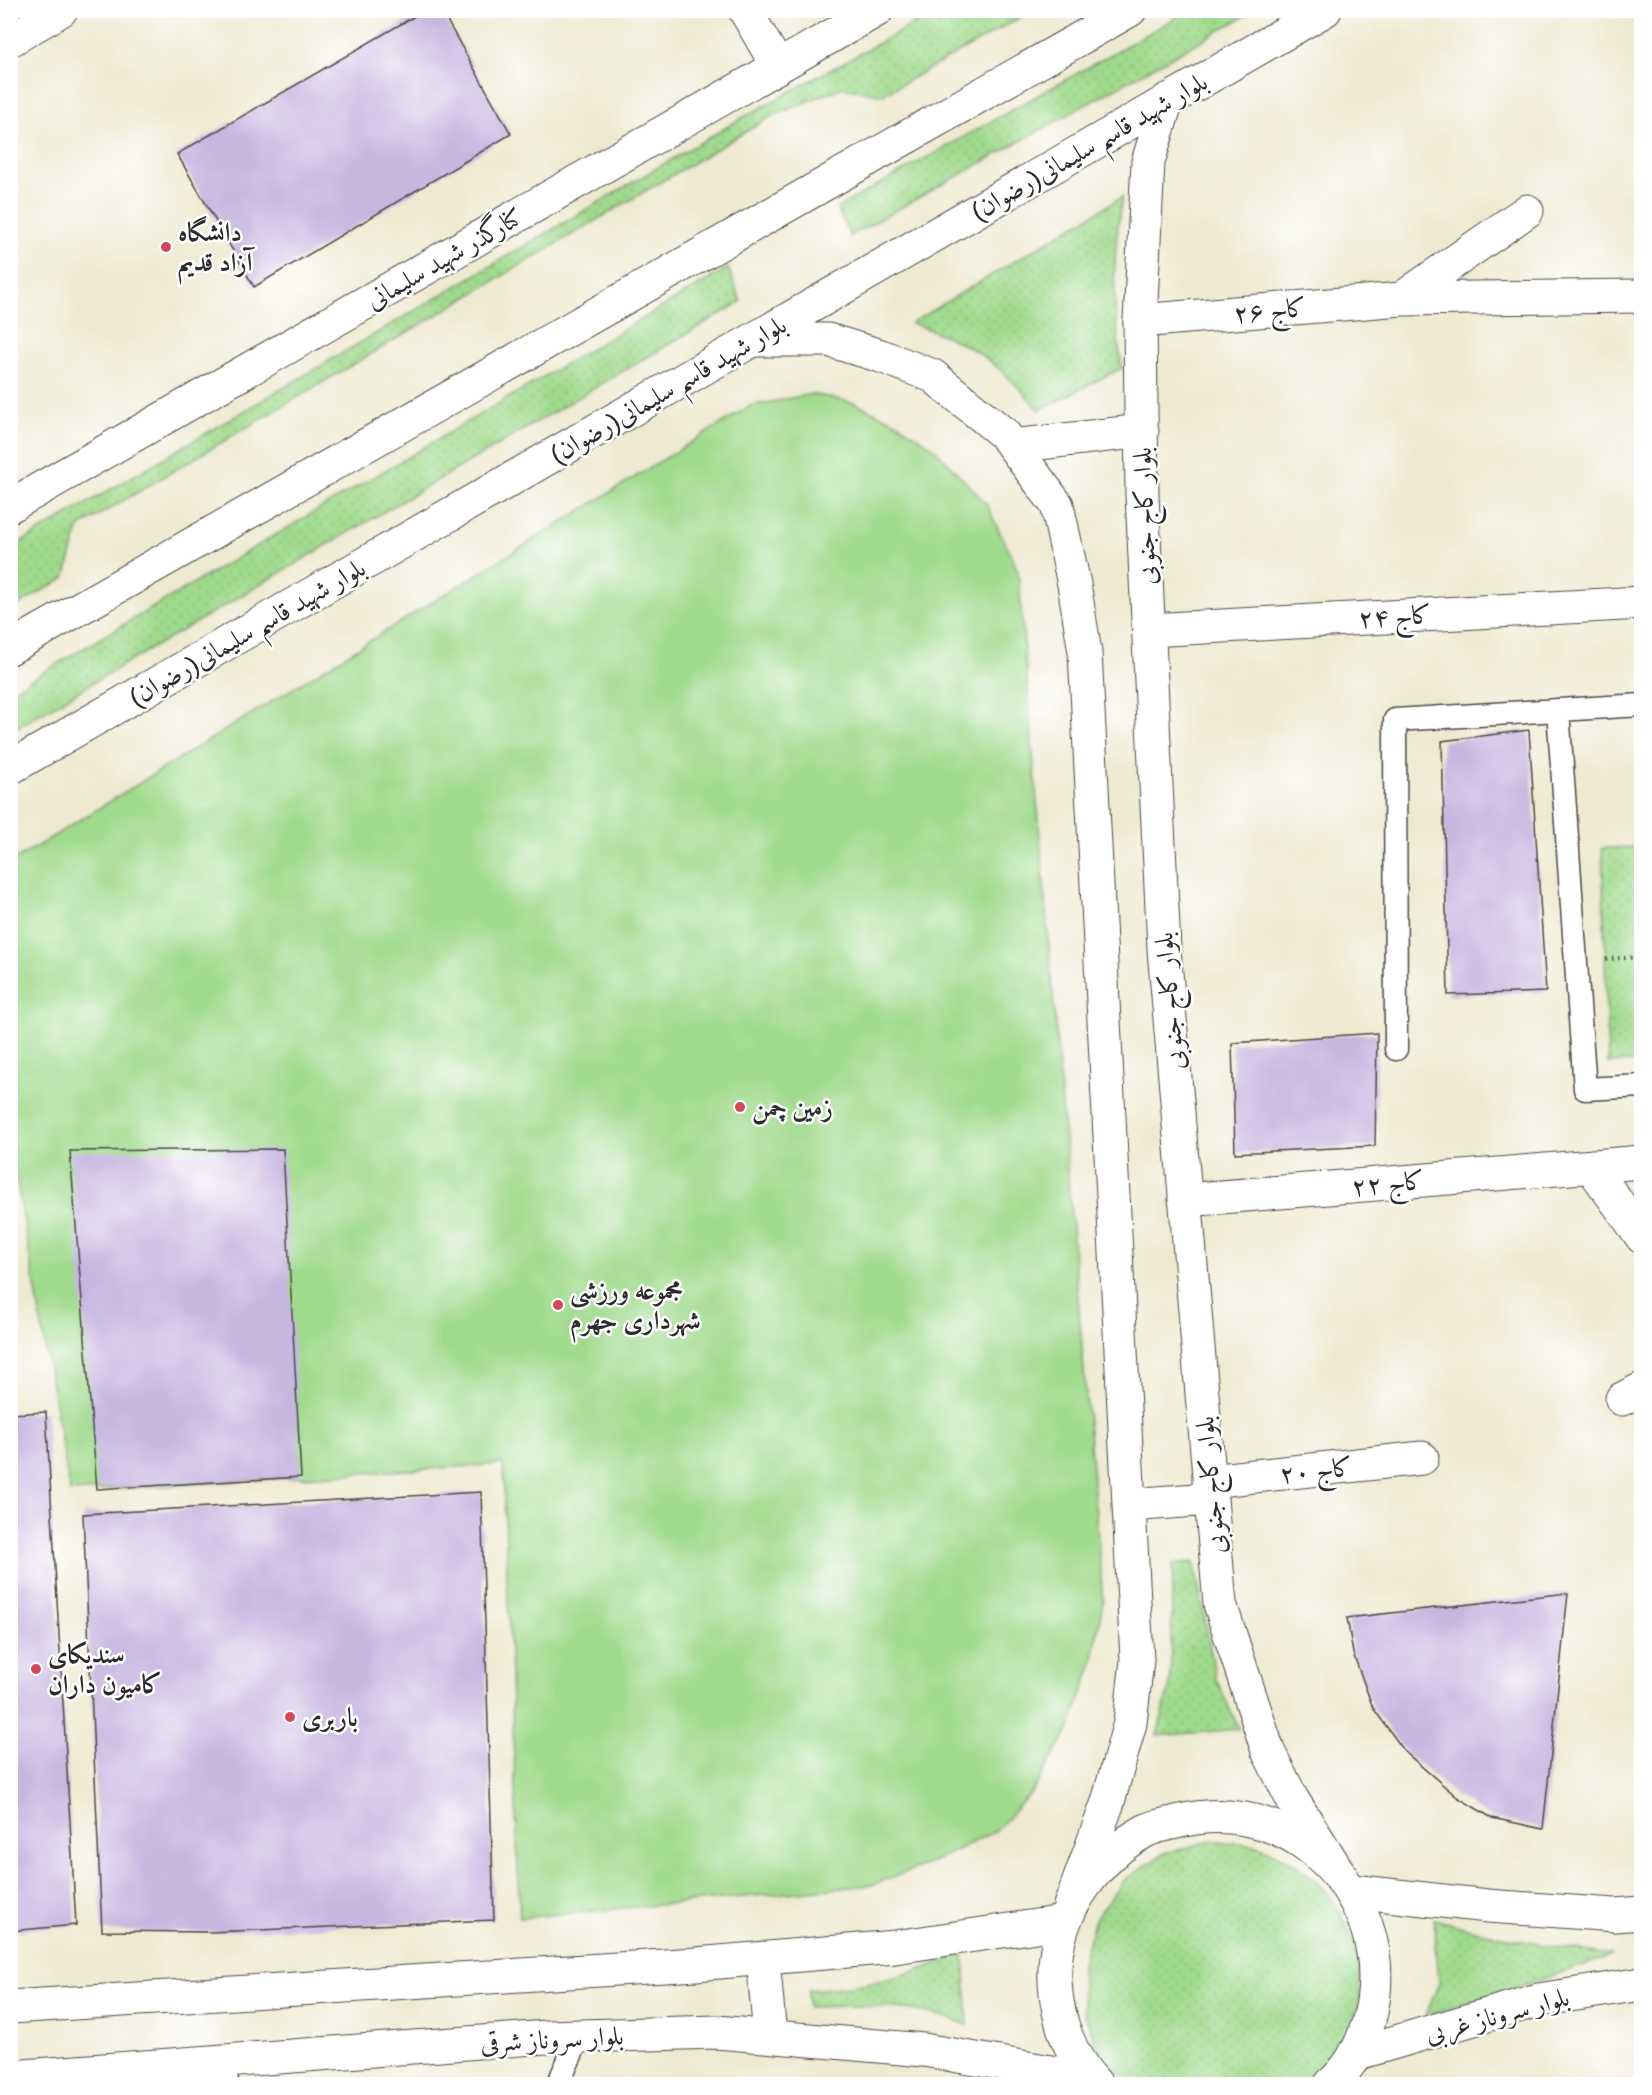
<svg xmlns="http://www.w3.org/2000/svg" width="1652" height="2095" font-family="'IM FELL DW Pica',Amiri,serif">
  <defs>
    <pattern id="green-dots" width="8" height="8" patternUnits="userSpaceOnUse" patternTransform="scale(1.5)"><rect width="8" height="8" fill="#a0da8d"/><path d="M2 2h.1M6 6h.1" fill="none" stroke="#8abb7a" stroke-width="1.8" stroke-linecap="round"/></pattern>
  </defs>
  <rect width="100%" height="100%" fill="#fff"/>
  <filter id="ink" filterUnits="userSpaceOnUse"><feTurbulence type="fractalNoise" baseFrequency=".0167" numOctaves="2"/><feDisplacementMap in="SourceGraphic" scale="12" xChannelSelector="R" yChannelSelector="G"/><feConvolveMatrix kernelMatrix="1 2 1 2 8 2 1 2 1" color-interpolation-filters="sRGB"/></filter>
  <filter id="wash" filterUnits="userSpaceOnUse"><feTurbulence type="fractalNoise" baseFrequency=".008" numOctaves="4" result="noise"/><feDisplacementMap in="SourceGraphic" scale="24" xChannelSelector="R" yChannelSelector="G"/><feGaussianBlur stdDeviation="1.35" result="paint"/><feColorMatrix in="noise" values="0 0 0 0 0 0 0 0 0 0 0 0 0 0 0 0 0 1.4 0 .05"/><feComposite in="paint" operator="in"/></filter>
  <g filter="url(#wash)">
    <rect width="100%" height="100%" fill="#eeead1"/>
    <path fill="url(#green-dots)" stroke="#66825c" stroke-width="1.5" d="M939 10 1032 11 883 95 843 87 772 116 79 527 65 578 11 609V548L742 118Z
      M1188 11H1254L850 236 837 208Z
      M1122 197C1112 260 1112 305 1122 368L1039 410C997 361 972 343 911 323Z
      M728 268 741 302 11 731V691Z
      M1641 847V1062L1608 1063 1602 848Z
      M1194 1562 1216 1679 1239 1729 1157 1736 1170 1684 1173 1564Z
      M1212 1841C1226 1843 1244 1841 1257 1846 1327 1869 1374 1941 1356 2015 1349 2043 1330 2064 1312 2084H1127L1103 2058 1084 2014 1081 1965 1095 1919 1124 1880 1164 1853Z
      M1434 1919C1493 1936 1552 1948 1613 1955L1489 1997 1426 2015 1439 1983Z
      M964 1952 968 2025C915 2004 864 2005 808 2007V1990C866 1986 911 1977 964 1952Z"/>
    <path fill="#a0da8d" stroke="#66825c" stroke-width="1.5" d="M812 394 854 403 896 422 934 448 987 505 1018 571 1103 1601 1092 1665 1070 1728 1033 1790 996 1831 930 1863 872 1885 520 1918 503 1464 70 1492 11 1146 10 863 750 406Z"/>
    <g id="blocks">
      <path fill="#c7b6e0" d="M425 10H441L511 134 254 287 177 154Z
        M1529 730 1546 992 1448 995 1442 741Z
        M1377 1033 1375 1146 1235 1153 1232 1043Z
        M283 1149 301 1477 97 1489 70 1151Z
        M46 1412 76 1925 10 1931V1414Z
        M481 1492 494 1920 211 1932 102 1931 83 1514Z
        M1568 1593 1543 1829 1492 1818 1457 1797 1405 1752 1373 1708 1353 1653 1347 1618Z"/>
    </g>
  </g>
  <g filter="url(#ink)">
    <use href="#blocks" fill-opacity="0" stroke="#484844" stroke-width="1.5"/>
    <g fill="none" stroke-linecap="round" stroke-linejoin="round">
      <g stroke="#484844" stroke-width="25">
        <path id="service" d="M1558 710 1585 1089 1642 1086
          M1396 1049 1395 720 1642 705
          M225 2060 227 2084
          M558 2084 579 2037"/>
      </g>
      <g stroke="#484844" stroke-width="35">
        <path id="minor" d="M10 36 12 39 61 10
          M1401 299 1527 211
          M1140 321 1401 299 1642 296
          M1149 630 1642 603
          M1591 1166 1642 1237
          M1185 1200 1642 1162
          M1622 1399 1642 1389
          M1209 1481 1422 1458"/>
      </g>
      <g stroke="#484844" stroke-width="35">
        <path id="tertiary" d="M745 10 778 67
          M10 506 877 10
          M1352 1891 1488 1906 1615 1915 1642 1913
          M763 1959 770 2036
          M10 2007 696 1964 895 1947 1063 1922
          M1355 2054 1538 2000 1642 1984
          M10 2077 547 2037 717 2032 924 2050 1091 2079"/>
      </g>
      <g stroke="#484844" stroke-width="35">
        <path id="secondary" d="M1167 100 1148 162 1140 321 1142 495 1164 949 1220 1604 1268 1751 1292 1799 1341 1876
          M753 340H828L881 356 933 376 1004 434 1057 505 1074 584 1085 652 1137 1660 1130 1723 1108 1802 1070 1906
          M1013 446 1142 431
          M10 648 1130 10
          M10 768 1325 10
          M1129 1505 1211 1499
          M1096 2084C1070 2057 1057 2019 1055 1982 1053 1945 1064 1914 1085 1885 1101 1863 1121 1844 1145 1831 1154 1826 1166 1825 1176 1822 1268 1797 1357 1859 1373 1952 1380 1997 1367 2053 1331 2084"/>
      </g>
      <path stroke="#484844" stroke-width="4" stroke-dasharray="1.5 4.5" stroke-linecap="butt" d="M1606 959 1642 957"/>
      <use href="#service" stroke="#fff" stroke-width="22"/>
      <use href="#minor" stroke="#fff" stroke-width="33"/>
      <use href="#tertiary" stroke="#fff" stroke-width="33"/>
      <use href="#secondary" stroke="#fff" stroke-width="33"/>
    </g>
  </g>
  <g fill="#d1495b" stroke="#fff" stroke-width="2">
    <circle cx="166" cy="247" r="6"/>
    <circle cx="740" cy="1107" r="6"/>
    <circle cx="558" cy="1305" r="6"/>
    <circle cx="36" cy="1669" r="6"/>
    <circle cx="290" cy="1717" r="6"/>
  </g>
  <g text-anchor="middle" stroke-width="5" stroke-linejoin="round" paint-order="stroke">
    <g font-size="26" fill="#2b2b2b" stroke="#fff">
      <text transform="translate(1089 146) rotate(-30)" y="9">بلوار شهید قاسم سلیمانی(رضوان)</text>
      <text transform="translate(444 258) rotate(-30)" y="9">کنارگذر شهید سلیمانی</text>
      <text transform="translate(1270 310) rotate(-5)" y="9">کاج ۲۶</text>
      <text transform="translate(668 389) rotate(-30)" y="9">بلوار شهید قاسم سلیمانی(رضوان)</text>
      <text transform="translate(1144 516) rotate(-92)" y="9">بلوار کاج جنوبی</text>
      <text transform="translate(1395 616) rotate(-3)" y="9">کاج ۲۴</text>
      <text transform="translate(247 632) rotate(-30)" y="9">بلوار شهید قاسم سلیمانی(رضوان)</text>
      <text transform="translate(1169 1001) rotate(-95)" y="9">بلوار کاج جنوبی</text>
      <text transform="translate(1388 1183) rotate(-5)" y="9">کاج ۲۲</text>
      <text transform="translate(1316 1470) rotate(-6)" y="9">کاج ۲۰</text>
      <text transform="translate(1210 1485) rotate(-95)" y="9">بلوار کاج جنوبی</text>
      <text transform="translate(1497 2015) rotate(-15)" y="9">بلوار سروناز غربی</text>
      <text transform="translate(552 2039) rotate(-3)" y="9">بلوار سروناز شرقی</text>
    </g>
    <g font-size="26" font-weight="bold" fill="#2b2b2b" stroke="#fff" text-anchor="start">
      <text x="178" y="241">دانشگاه<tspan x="178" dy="30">آزاد قدیم</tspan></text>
      <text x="752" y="1116">زمین چمن</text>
      <text x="570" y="1299">مجموعه ورزشی<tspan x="570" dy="30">شهرداری جهرم</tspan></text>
      <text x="48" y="1663">سندیکای<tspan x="48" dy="30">کامیون داران</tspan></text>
      <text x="302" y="1726">باربری</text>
    </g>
  </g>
  <rect width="1652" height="2095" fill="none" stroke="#fff" stroke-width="36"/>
</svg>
